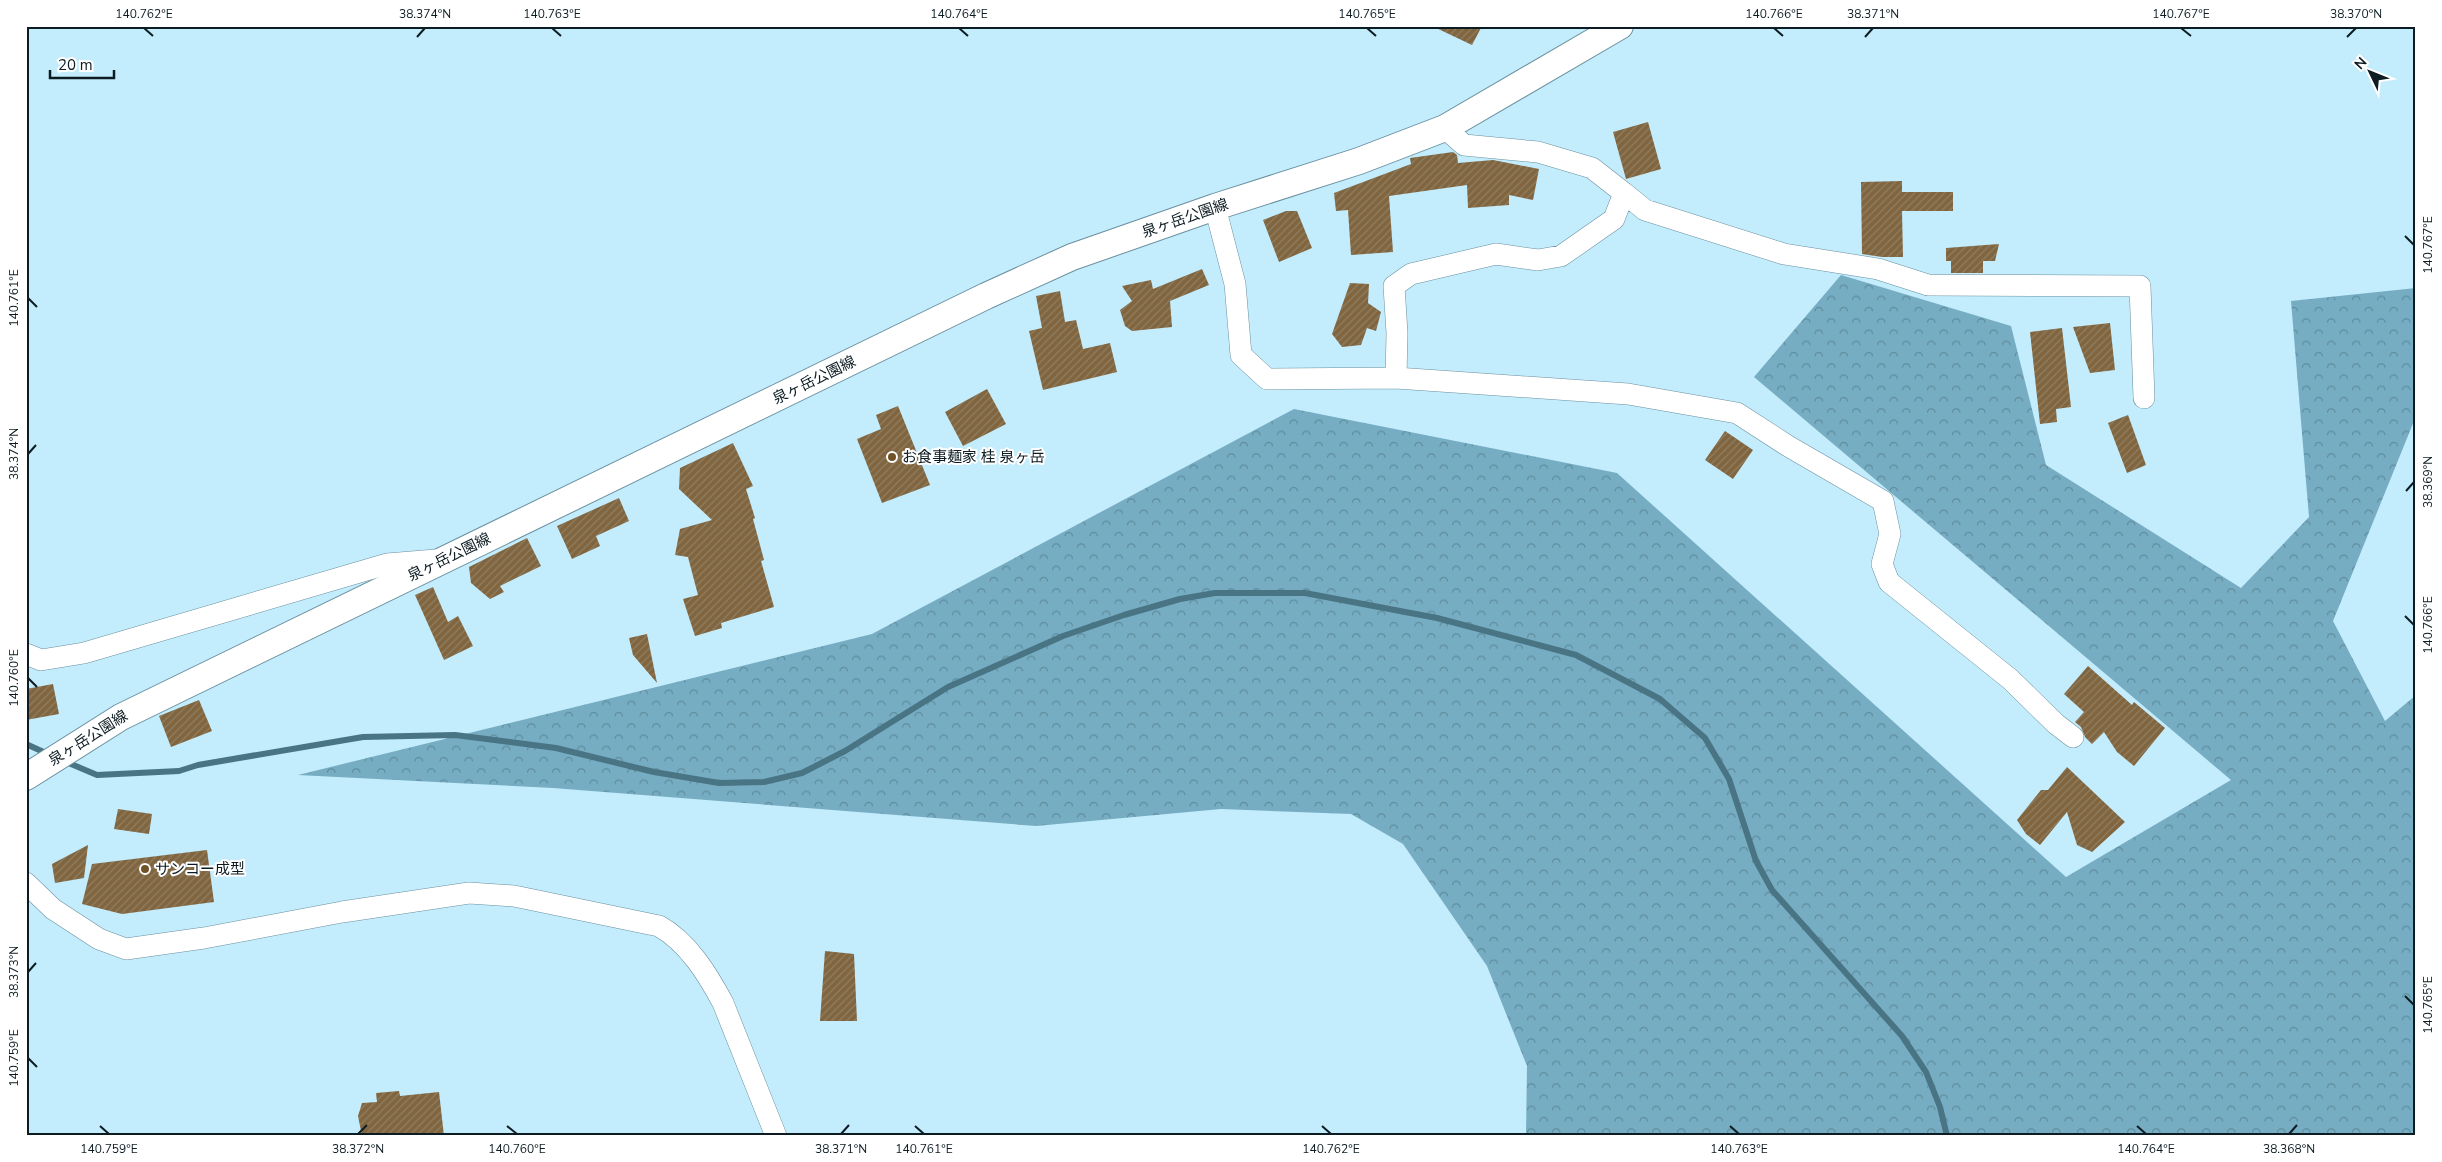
<svg xmlns="http://www.w3.org/2000/svg" width="2442" height="1162" font-family="'Nunito Sans','Noto Sans JP',sans-serif">
  <defs>
    <pattern id="forest-crowns" width="20" height="18" patternUnits="userSpaceOnUse" patternTransform="scale(1.25)"><rect width="20" height="18" fill="#76adc2"/><path d="M2 6a3 3 0 1 1 6 0M12 15a3 3 0 1 1 6 0" fill="none" stroke="#5f8c9d"/></pattern>
    <pattern id="building-hatch" width="6" height="6" patternUnits="userSpaceOnUse" patternTransform="scale(1.25)"><rect width="6" height="6" fill="#80653e"/><path d="M-1 1l2-2M0 6l6-6M5 7l2-2" fill="none" stroke="#907f64"/></pattern>
  </defs>
  <rect width="100%" height="100%" fill="#c3ecfc"/>
  <path fill="url(#forest-crowns)" d="M1841 275 2011 326 2046 465 2241 588 2309 517 2291 301 2416 288V416L2333 621 2385 721 2416 695V1136H1526L1527 1066 1487 966 1403 844 1351 814 1221 809 1036 826 553 788 298 775 872 634 1294 409 1617 473 2066 877 2231 780 1754 377Z"/>
  <g fill="none" stroke-linecap="round" stroke-linejoin="round">
    <path stroke="#497484" stroke-width="6" d="M26 744 48 754
      M64 761 97 775 179 771 198 765 363 737 455 735 556 748 654 772 719 783 764 782 802 773 845 751 948 687 1063 636 1124 615 1180 599 1215 593H1305L1437 618 1576 655 1660 699 1705 738 1729 779 1756 861 1772 890 1902 1036 1926 1072 1940 1107 1947 1136"/>
  </g>
  <path fill="url(#building-hatch)" d="M1432 26H1482L1472 45Z
    M1648 122 1661 169 1626 179 1613 132Z
    M1453 152 1457 155 1458 163 1493 160 1539 169 1533 200 1509 195V205L1468 208 1467 185 1389 196 1393 252 1351 255 1348 210 1336 211 1334 193 1411 164 1410 158Z
    M1902 181V192H1953V211H1902L1903 257H1882L1862 254 1861 182Z
    M1286 211H1297L1312 248 1279 262 1263 220Z
    M1999 244 1995 261H1983V273H1951V261H1946V248Z
    M1202 269 1209 285 1170 301 1172 327 1132 331 1125 326 1120 310 1132 301 1122 286 1151 280 1153 289Z
    M1350 283 1369 284 1368 303 1381 312 1376 331 1367 328 1361 345 1342 347 1332 334Z
    M1060 291 1065 322 1076 320 1083 349 1110 343 1117 372 1043 390 1029 331 1042 328 1036 296Z
    M2110 323 2115 370 2090 373 2073 327Z
    M2062 328 2071 407 2056 409 2057 422 2040 424 2030 332Z
    M987 389 1006 424 963 446 945 412Z
    M898 406 930 485 882 503 857 439 881 429 876 415Z
    M2128 415 2146 465 2127 473 2108 423Z
    M1725 431 1753 450 1733 479 1705 460Z
    M733 443 753 486 746 489 755 518 753 519 764 560 761 561 774 607 721 623 722 628 695 636 683 599 698 595 688 557 675 555 680 529 712 520 679 489 680 468Z
    M619 498 629 521 596 536 600 546 572 559 557 526Z
    M527 538 541 566 500 586 504 592 490 599 471 583 469 567Z
    M433 587 448 622 458 616 473 646 444 660 415 595Z
    M647 634 657 683 633 655 629 638Z
    M2088 666 2132 705 2134 702 2165 728 2134 766 2117 752 2104 732 2092 744 2085 737 2081 727 2075 722 2084 712 2064 694Z
    M53 684 59 714 26 720V689Z
    M199 700 212 731 171 747 159 716Z
    M2067 767 2125 822 2092 852 2077 845 2067 812 2040 845 2026 834 2017 820 2041 790H2048Z
    M118 809 152 814 149 834 114 829Z
    M88 845 84 878 55 883 52 864Z
    M207 850 214 902 122 914 82 904 92 864Z
    M825 951 854 954 857 1021H820Z
    M399 1091 400 1096 439 1092 444 1136H362L358 1116 362 1103 377 1102 376 1093Z"/>
  <g fill="none" stroke-linecap="round" stroke-linejoin="round">
    <g stroke="#6a909f" stroke-width="22">
      <path id="minor" d="M1624 193 1645 210 1784 254 1878 269 1928 285 2140 286 2144 398
        M1215 207 1235 284 1241 355 1267 379 1396 378 1628 394 1737 413 1788 446 1883 501 1890 534 1882 564 1889 582 2010 679 2056 724 2073 737
        M1396 378 1397 333 1394 286 1411 274 1496 254 1538 260 1561 256 1614 219 1624 193 1592 168 1538 152 1464 145 1445 128
        M26 654 41 660 84 653 387 564 436 560
        M26 883 53 909 99 939 126 949 204 938 342 912 469 893 514 896 659 926C688 942 708 975 723 1003L776 1136"/>
    </g>
    <g stroke="#6a909f" stroke-width="28">
      <path id="major" d="M26 777 121 717 986 296 1072 257 1215 207 1359 161 1445 128 1620 26"/>
    </g>
    <use href="#minor" stroke="#fff" stroke-width="21"/>
    <use href="#major" stroke="#fff" stroke-width="26"/>
  </g>
  <path fill="none" stroke="#0d1c22" stroke-width="2" d="M144 28 153 36M552 28 561 36M959 28 968 36M1367 28 1376 36M1774 28 1783 36M2181 28 2191 36M417 37 425 28M1865 37 1873 28M2347 37 2356 28M2405 236 2414 245M28 298 37 307M28 454 36 445M2406 491 2414 482M2405 616 2414 625M28 678 37 687M28 972 36 963M2405 996 2414 1005M28 1058 37 1067M100 1126 109 1134M507 1126 517 1134M915 1126 924 1134M1322 1126 1331 1134M1730 1126 1739 1134M2137 1126 2146 1134M358 1134 367 1125M841 1134 849 1125M2289 1134 2297 1125"/>
  <g fill="#705226" stroke="#fff" stroke-width="2">
    <circle cx="892" cy="457" r="5"/>
    <circle cx="145" cy="869" r="5"/>
  </g>
  <g text-anchor="middle" stroke-width="4" stroke-linejoin="round" paint-order="stroke">
    <g font-size="15" fill="#0d1c22" stroke="#fff">
      <text transform="translate(1185 218) rotate(-19)" y="5">泉ヶ岳公園線</text>
      <text transform="translate(814 380) rotate(-26)" y="5">泉ヶ岳公園線</text>
      <text transform="translate(449 557) rotate(-26)" y="5">泉ヶ岳公園線</text>
      <text transform="translate(88 738) rotate(-32)" y="5">泉ヶ岳公園線</text>
    </g>
    <g font-size="15" fill="#0d1c22" stroke="#fff" text-anchor="start">
      <text x="902" y="462">お食事麺家 桂 泉ヶ岳</text>
      <text x="155" y="874">サンコー成型</text>
    </g>
  </g>
  <rect width="2442" height="1162" fill="none" stroke="#ffffff" stroke-width="55"/>
  <g transform="translate(2370 72) rotate(313)" stroke="#ffffff" stroke-width="4" paint-order="stroke">
  <path d="M0-4L9 19L0 12L-9 19Z" fill="#0d1c22"/>
  <text y="-8" font-size="14" font-weight="bold" text-anchor="middle" fill="#0d1c22">N</text>
  </g>
  <path d="M50 70v8h64v-8" fill="none" stroke="#0d1c22" stroke-width="2.5"/>
  <text x="58" y="70" font-size="15" fill="#0d1c22" stroke="#ffffff" stroke-width="4" paint-order="stroke">20 m</text>
  <rect x="28" y="28" width="2386" height="1106" fill="none" stroke="#0d1c22" stroke-width="2"/>
  <g font-size="12" text-anchor="middle" fill="#0d1c22">
    <text x="144" y="18">140.762°E</text>
    <text x="425" y="18">38.374°N</text>
    <text x="552" y="18">140.763°E</text>
    <text x="959" y="18">140.764°E</text>
    <text x="1367" y="18">140.765°E</text>
    <text x="1774" y="18">140.766°E</text>
    <text x="1873" y="18">38.371°N</text>
    <text x="2181" y="18">140.767°E</text>
    <text x="2356" y="18">38.370°N</text>
    <text transform="translate(2428 245) rotate(-90)" y="4">140.767°E</text>
    <text transform="translate(14 298) rotate(-90)" y="4">140.761°E</text>
    <text transform="translate(14 454) rotate(-90)" y="4">38.374°N</text>
    <text transform="translate(2428 482) rotate(-90)" y="4">38.369°N</text>
    <text transform="translate(2428 625) rotate(-90)" y="4">140.766°E</text>
    <text transform="translate(14 678) rotate(-90)" y="4">140.760°E</text>
    <text transform="translate(14 972) rotate(-90)" y="4">38.373°N</text>
    <text transform="translate(2428 1005) rotate(-90)" y="4">140.765°E</text>
    <text transform="translate(14 1058) rotate(-90)" y="4">140.759°E</text>
    <text x="109" y="1153">140.759°E</text>
    <text x="358" y="1153">38.372°N</text>
    <text x="517" y="1153">140.760°E</text>
    <text x="841" y="1153">38.371°N</text>
    <text x="924" y="1153">140.761°E</text>
    <text x="1331" y="1153">140.762°E</text>
    <text x="1739" y="1153">140.763°E</text>
    <text x="2146" y="1153">140.764°E</text>
    <text x="2289" y="1153">38.368°N</text>
  </g>
</svg>
